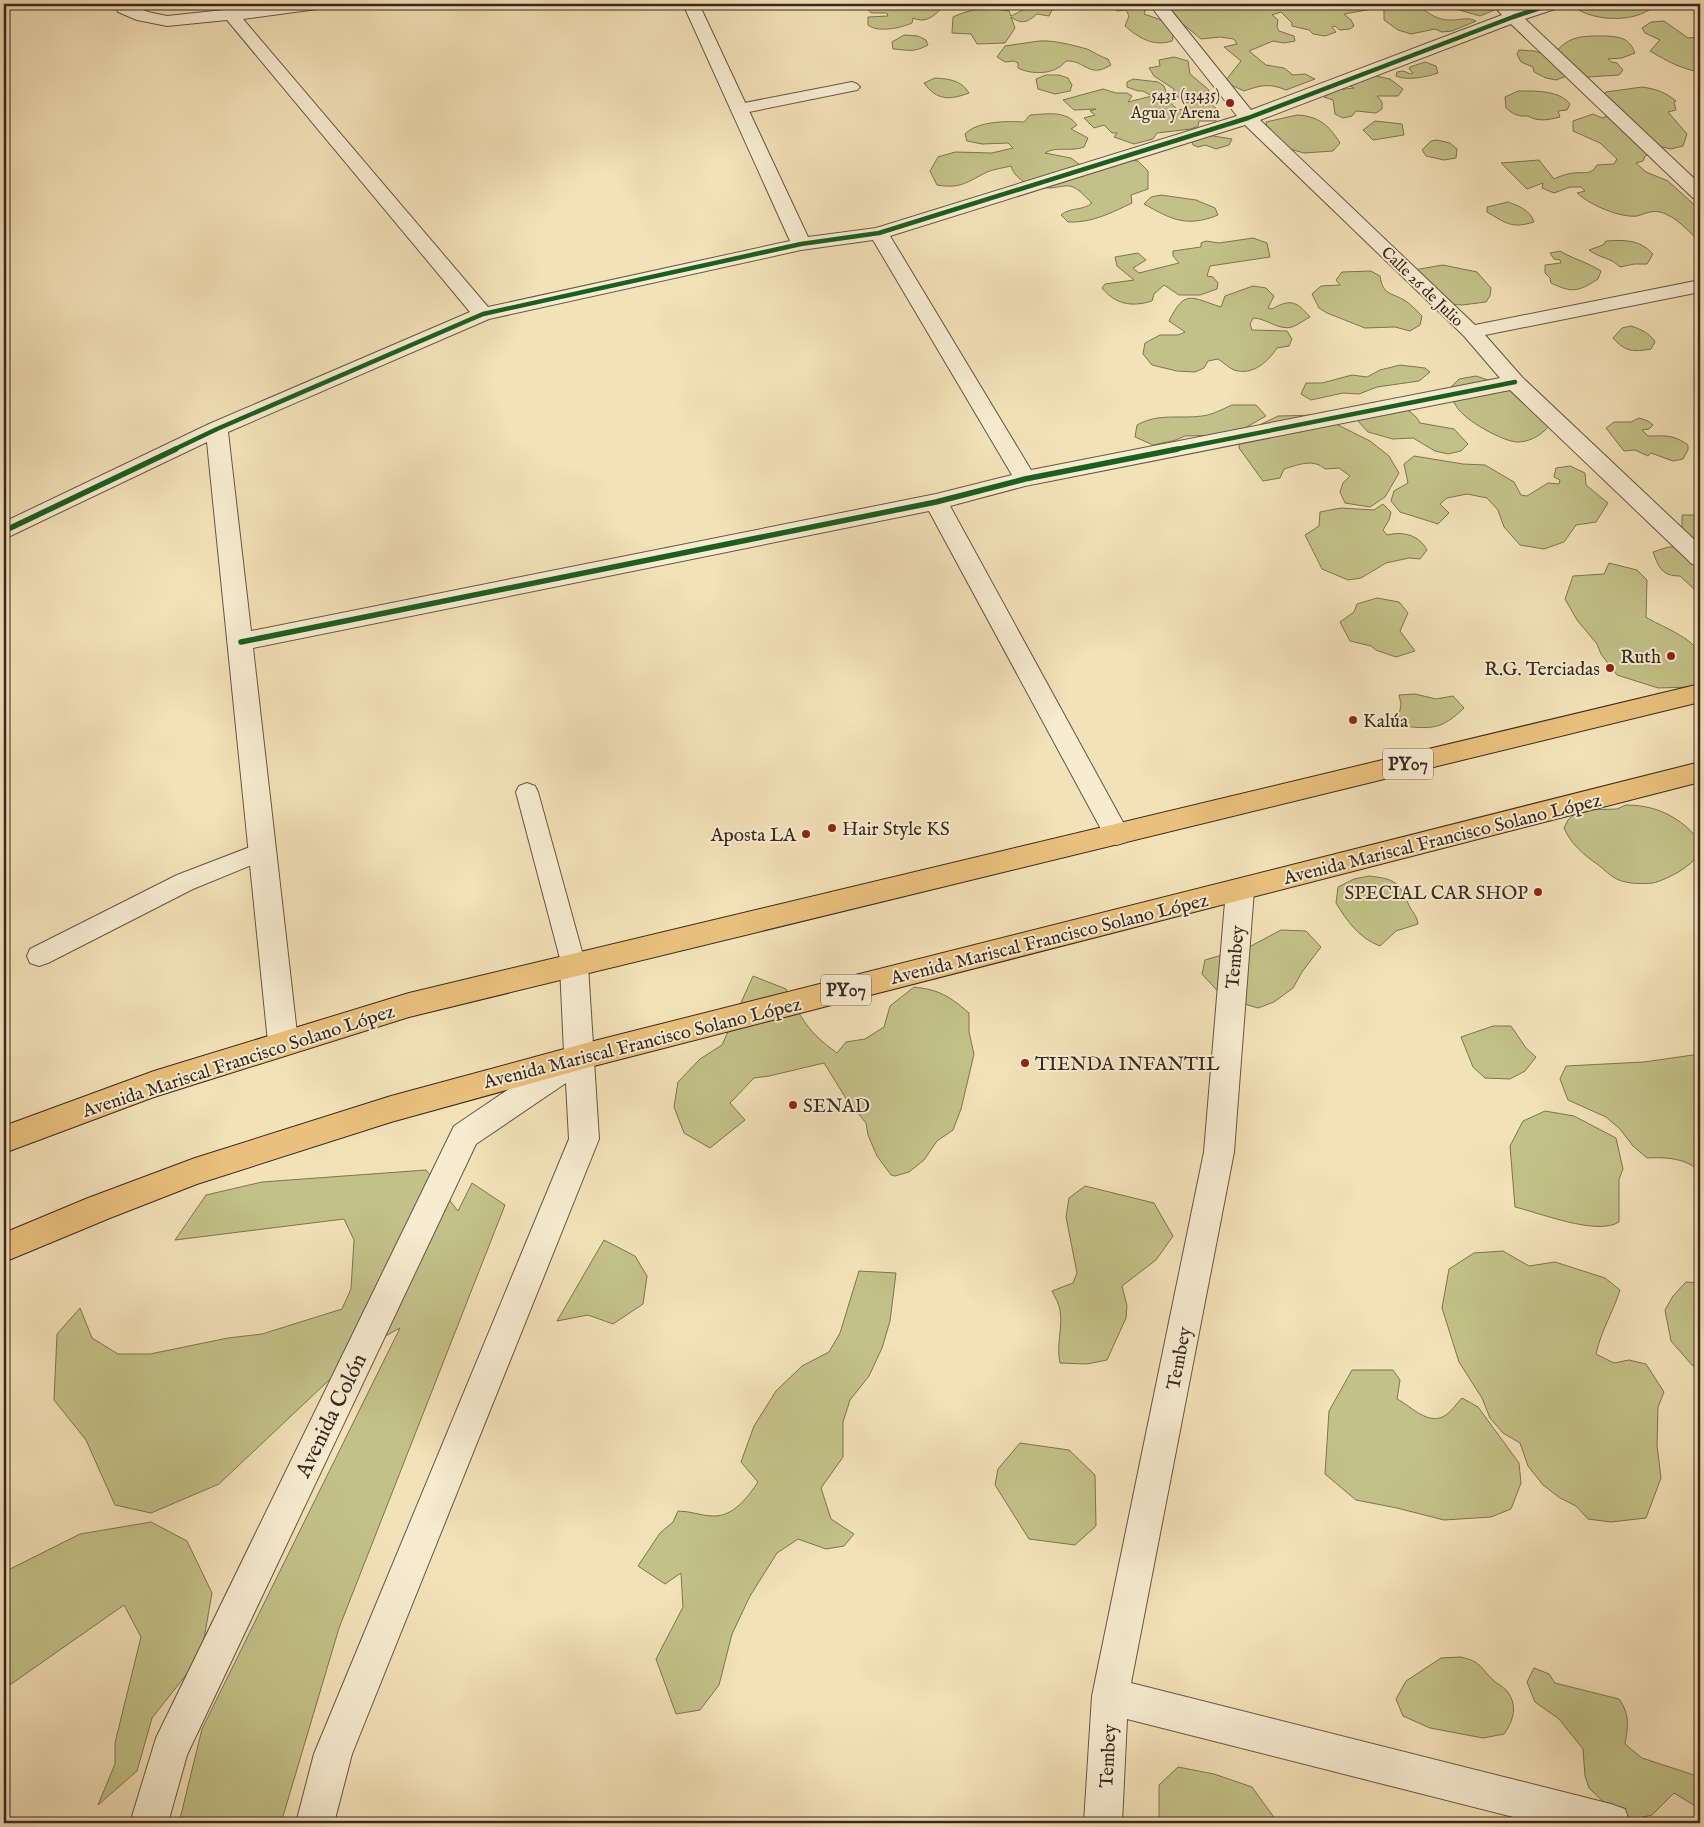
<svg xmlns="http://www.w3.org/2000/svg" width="1704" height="1827" font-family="'IM FELL English',serif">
  <rect width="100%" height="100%" fill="#f3e1b7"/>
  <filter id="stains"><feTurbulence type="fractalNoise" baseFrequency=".004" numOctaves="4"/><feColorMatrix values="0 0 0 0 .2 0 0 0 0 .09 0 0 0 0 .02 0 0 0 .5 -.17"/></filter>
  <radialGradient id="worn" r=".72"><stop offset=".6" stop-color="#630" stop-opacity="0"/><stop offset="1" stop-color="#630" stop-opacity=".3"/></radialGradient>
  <path fill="#c3c189" stroke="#7e7454" d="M871 4H935L940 10C932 18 924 23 913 18L912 23C901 28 878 33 868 25V17L888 16 887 13H871L866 7Z
    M1019 4H1065L1061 8 1052 10 1049 16 1037 14C1028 22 1022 25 1011 17L1015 28 1005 43 977 44 971 34 952 33 953 17C972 8 988 7 1009 11L1011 16 1023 10Z
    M1112 4H1145L1147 5 1144 14 1167 22 1174 32 1172 41C1153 47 1139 38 1125 26L1129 16 1126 10 1117 11Z
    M1177 4H1225L1229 7 1236 6 1237 4H1393L1395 5C1423 0 1427 19 1448 20 1458 21 1467 16 1476 21L1452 31 1442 32 1435 29 1411 34 1398 30 1384 20V7L1344 14 1351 20 1354 26 1350 29 1340 30 1335 26 1332 27 1336 32 1325 36 1313 34 1309 30 1292 26V23L1281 12 1272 15 1278 20 1277 27 1279 31 1294 36 1295 41 1284 43 1273 41 1249 51 1266 65 1284 68 1293 75 1305 74 1315 79 1286 90C1269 83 1261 85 1244 91L1231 85 1226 80 1241 61 1224 47 1237 44 1234 39 1220 37 1201 39 1177 19 1171 8Z
    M1439 4H1503L1504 6 1480 16Z
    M1570 4H1646L1649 10C1628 23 1589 21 1570 4Z
    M1664 21 1688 38 1698 37V30H1700V72C1681 69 1667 61 1650 51L1660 40 1645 33 1642 28 1651 22Z
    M904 35 918 36 926 40 928 45C913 53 909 50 893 49L892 42Z
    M1606 36C1621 37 1629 38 1635 53L1622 58 1608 59 1611 62 1617 63 1623 70 1619 75 1588 77 1569 75 1556 80 1546 78 1534 72 1533 67 1521 62 1517 54 1519 50 1534 51 1552 56C1569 35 1581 36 1606 36Z
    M1039 41C1054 40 1072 45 1087 49 1094 52 1101 57 1108 59L1111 65C1088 79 1086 60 1066 61 1055 75 1032 75 1018 68V63L1014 61 1005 62 997 57 1005 46Z
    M1174 57 1188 61 1190 74 1209 90 1207 96 1183 100 1173 94 1174 89 1154 76 1149 68 1160 66 1159 60Z
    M1425 62 1436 66 1438 73C1427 77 1407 81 1396 76L1397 72 1403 71 1411 74 1413 73 1409 69 1410 67Z
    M1046 75H1059L1068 78 1072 85 1070 91 1055 94 1038 89 1036 79Z
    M1371 75 1390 79 1403 89 1398 96H1377L1382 102V109L1376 113 1356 111 1352 116 1343 118 1335 114 1333 100 1324 97 1335 90 1354 88 1346 84Z
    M935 78C949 79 961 80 969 93 950 100 937 101 924 83Z
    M1133 79 1158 82 1164 86 1166 92 1162 95 1178 110 1184 109 1185 103C1197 101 1207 99 1216 108V121H1199L1198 126 1191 129 1157 133 1153 139 1134 144 1114 137 1117 133H1112L1104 125 1094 128 1084 118 1095 115 1090 111 1096 109 1074 110 1063 100 1103 89 1116 93H1127L1132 96 1128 102 1152 96 1143 91H1138L1127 87V82Z
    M1642 87C1656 89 1665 92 1676 101L1674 102 1676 110 1668 112 1687 134 1683 146 1671 149 1649 144 1655 152 1645 156 1643 161 1636 163 1646 172 1668 181 1700 210V242C1688 231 1676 216 1660 212 1651 210 1645 214 1637 216 1620 218 1590 205 1577 193L1585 191 1581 187H1570L1554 193 1542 188 1543 183 1527 189 1501 163 1539 160 1554 179C1560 176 1569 173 1575 173 1586 172 1591 175 1597 165L1614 164 1617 159 1600 143 1573 131V121L1593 114 1602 118 1613 114 1601 98 1606 92Z
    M1518 91C1535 91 1559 90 1570 104L1567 110 1558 111 1560 117C1548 120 1538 122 1528 116 1518 117 1513 114 1506 108L1505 97Z
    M1030 115C1047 114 1066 110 1077 125L1071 129 1088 138 1084 147C1072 152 1055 146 1045 153L1071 158 1087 170 1129 159 1138 161 1148 171V189L1131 195 1132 203C1111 213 1092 223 1068 222L1061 215C1070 207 1083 211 1092 203 1085 197 1079 188 1070 186 1064 185 1056 188 1050 188 1034 188 1016 182 1011 166 1003 168 994 169 987 172 967 182 961 189 937 185L930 171 938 157 955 152 992 153 1013 148 1008 143 982 144 967 141 965 134C977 121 1007 121 1024 122Z
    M1297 115C1318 116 1329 125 1340 143L1333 151 1304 153 1282 147 1268 133 1266 122Z
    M1375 121 1402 124 1404 135 1373 140 1363 130Z
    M1201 134 1232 139 1229 145 1216 149 1205 145 1198 147 1193 145 1191 138Z
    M1437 140 1450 143 1457 149 1456 158 1444 160 1426 156 1422 150 1431 141Z
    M1161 195 1196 200 1215 208 1218 215C1186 228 1171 219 1144 204L1151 197Z
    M1508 202C1519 206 1530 210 1534 222 1511 229 1506 223 1487 212V207Z
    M1253 238 1267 243 1270 257 1210 266 1207 276 1213 277 1218 283 1217 289 1200 295H1179L1164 285 1154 294 1152 301C1132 307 1116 305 1102 288L1105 284 1134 280 1117 266 1115 257 1138 253 1146 260 1133 268 1139 273 1179 263 1173 256V251L1201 247V243L1206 241 1219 243Z
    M1606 241C1624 240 1639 239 1653 254L1647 264H1634L1620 267C1610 257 1599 258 1589 250L1603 245Z
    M1560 251C1573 259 1587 262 1601 271L1598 279C1578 292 1572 293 1551 283L1550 278 1545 273V265L1561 263 1560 260 1554 259 1550 253Z
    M1443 265 1477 272 1491 288 1490 296 1486 302 1462 305 1446 304 1414 270Z
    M1371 271 1380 276C1383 295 1390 292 1404 300 1411 304 1417 311 1422 316L1420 325 1410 331 1395 327 1365 328 1327 313 1319 308 1312 294 1321 286 1340 285 1336 280 1342 272Z
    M1253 286 1266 288 1274 296 1268 308 1272 309C1291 298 1297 302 1310 317 1304 320 1298 325 1292 327 1279 331 1266 318 1253 318L1250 324 1252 330 1287 331 1292 339 1289 346 1277 348C1268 362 1252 376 1234 370 1229 368 1223 362 1218 359L1208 361 1204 368 1195 372 1177 371 1152 365 1143 354 1145 343 1160 335H1178L1185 332 1169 321C1185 288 1192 298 1221 307L1225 296Z
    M1631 326C1640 329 1650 333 1655 342L1651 349C1634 352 1625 352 1613 338L1622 328Z
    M1400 365 1425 368 1430 372 1419 381 1377 387 1359 394 1343 393 1311 400 1301 394 1306 383H1322L1352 375 1367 377 1380 370Z
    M1476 376 1518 390 1551 424C1542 434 1533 441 1519 442 1506 443 1473 424 1464 415 1456 408 1451 399 1450 388L1459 379Z
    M1371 403C1388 405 1411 405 1420 423L1454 429 1468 444 1461 451 1448 454 1435 451 1413 438 1393 439 1368 432 1357 420 1359 408Z
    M1232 405H1256L1266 416 1243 429 1219 435 1185 436 1176 440 1153 445 1135 437 1137 425C1158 413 1179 419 1202 416 1212 415 1223 409 1232 405Z
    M1318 415 1370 441 1389 456 1399 473 1385 497 1370 507 1345 503 1340 492 1343 483 1350 476 1339 468 1325 469C1313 458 1298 465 1284 469L1280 478 1263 481 1239 448 1241 434 1278 416Z
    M1639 418 1648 421 1653 425 1649 429 1642 430 1648 436C1664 436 1673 434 1688 445V450L1683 459 1673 461 1651 453 1648 456 1635 450 1624 451 1606 428 1614 422H1631Z
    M1414 456 1463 464 1485 465 1514 482 1521 495 1527 496 1548 483 1559 484 1560 480 1554 477 1556 468 1570 466 1585 473 1586 485 1608 503 1596 522 1576 525 1564 542 1544 549 1520 545 1504 527 1498 510 1487 498 1467 494 1447 498 1440 504 1449 513 1438 524 1400 512 1391 501 1394 491 1408 483 1404 464Z
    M1383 504 1391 512 1389 520 1383 530 1387 535C1403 531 1419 535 1427 550L1420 559 1409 558 1386 563 1361 578 1348 580 1322 569 1305 535 1319 526 1320 512 1341 508 1374 510Z
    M1682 515H1700V550L1682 531Z
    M1668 547H1690L1700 556V599L1695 590 1680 576C1662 576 1659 568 1653 552Z
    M1609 563 1637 570 1647 580 1646 617C1659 626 1696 638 1700 656 1702 663 1700 672 1700 680L1691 687 1658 688 1617 675 1601 654 1597 644 1577 620 1565 599 1573 576 1604 574Z
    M1377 598 1399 602 1408 613 1400 631 1415 651 1396 657 1376 650 1371 646 1350 641 1340 622 1354 612 1357 604Z
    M1415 694 1436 699 1453 696 1464 708C1441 730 1432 729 1402 726L1398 721 1401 704 1399 695Z
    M1626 805C1648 805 1666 811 1683 824 1689 829 1698 837 1700 844 1704 862 1666 880 1653 883 1643 884 1628 884 1619 880 1611 877 1604 869 1597 864 1584 855 1570 843 1564 828L1568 820 1578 810 1617 809Z
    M1369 876C1393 879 1398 880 1408 903 1411 911 1417 915 1418 924L1396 931 1380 946C1359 938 1347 921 1336 903L1338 887 1354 879Z
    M1281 930 1306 931 1321 947 1302 972 1293 988 1274 1002 1258 1008 1224 998 1202 974 1205 960 1249 947Z
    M753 976 786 989C802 1020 808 1032 837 1053L846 1042 865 1039 884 1027 890 1006 914 987C940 990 949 996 969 1013V1032L974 1054 961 1109 953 1130 937 1141 924 1160 909 1172 895 1176 891 1175 877 1156 868 1135 866 1123 847 1100 824 1063 769 1076 754 1078 730 1103 745 1120 710 1148 684 1133 674 1107 678 1082 700 1059 722 1045Z
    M1493 1026H1511L1526 1048 1536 1057 1525 1071 1510 1079 1485 1078 1473 1067 1461 1037Z
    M1700 1054V1172C1687 1158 1665 1157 1647 1158L1633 1146 1620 1129 1606 1117 1568 1100 1560 1079 1566 1066 1644 1062Z
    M1545 1111 1574 1116 1616 1138 1623 1169 1619 1179V1222C1597 1236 1540 1213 1515 1207L1510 1146 1523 1121Z
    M426 1170 458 1211 472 1183 505 1205 339 1628 281 1823H179L202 1729 400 1328 362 1349 219 1484 151 1513 115 1505 86 1440 54 1400 57 1334 80 1308 92 1338 118 1354H150L228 1338 262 1334 342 1309 351 1289 354 1240 344 1219 175 1240 206 1195 262 1182Z
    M1085 1186 1154 1203 1173 1236 1156 1260 1122 1286 1127 1306 1126 1318 1107 1360 1087 1364 1060 1363C1056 1345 1063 1328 1060 1310 1059 1304 1055 1297 1052 1291L1073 1283 1077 1273 1066 1217 1069 1198Z
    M604 1240 635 1256 647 1276 643 1304 613 1324 588 1315 557 1321Z
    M1503 1251 1529 1266 1555 1262 1605 1278 1620 1290C1613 1312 1601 1331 1596 1354L1614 1363 1629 1360 1646 1364 1664 1392 1658 1407 1657 1445 1661 1478 1646 1518 1611 1522 1588 1519 1576 1506 1560 1498 1543 1485 1528 1466 1520 1443 1503 1433 1490 1418 1482 1398 1459 1362 1442 1308 1449 1269 1474 1253Z
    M859 1271 896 1273 890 1321 882 1348 869 1376 850 1400 843 1422V1457L821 1488 831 1519 854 1534 844 1546 826 1549 798 1539 777 1553 750 1596 732 1634 719 1685 700 1710 676 1714 656 1659 683 1607 681 1573 665 1584 638 1566 660 1533 673 1522 678 1511C691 1511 701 1516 713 1516 733 1517 748 1497 758 1482L741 1462 754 1426 776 1391 802 1366 829 1352 840 1333Z
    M1686 1282 1700 1283V1369L1692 1365 1671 1341 1665 1310 1673 1296Z
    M1352 1370H1393L1400 1380 1397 1399C1411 1406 1429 1427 1446 1415 1452 1411 1457 1403 1462 1398L1478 1407 1519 1463 1521 1483 1511 1509 1491 1517 1444 1520 1397 1508 1356 1500 1325 1474 1329 1411Z
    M1020 1443 1069 1450 1095 1475 1096 1526 1075 1545 1029 1539 995 1485 998 1469Z
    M151 1522 187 1541 212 1593 201 1656 152 1718 137 1771 98 1805 115 1764V1743L141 1637 124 1605 4 1689V1572L80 1534Z
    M1461 1657C1481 1662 1479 1666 1492 1679 1497 1684 1506 1688 1509 1694 1518 1708 1512 1723 1504 1734L1483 1738 1430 1728 1403 1716 1396 1699 1406 1681 1441 1658Z
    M1534 1668 1549 1674 1555 1683 1619 1699C1630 1714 1628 1727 1625 1744L1642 1758 1700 1777V1809L1674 1793 1652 1815 1630 1820 1616 1814 1589 1788 1585 1776 1583 1749 1559 1719 1535 1702 1527 1682Z
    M1178 1767 1214 1774 1252 1787 1273 1816 1270 1823H1202L1168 1820 1185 1823H1152L1159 1820V1785Z"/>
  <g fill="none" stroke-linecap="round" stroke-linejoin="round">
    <g stroke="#675645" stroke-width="2">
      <path id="lane" d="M852 82 857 84 860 87 857 90 739 114 734 112 731 109 734 106 739 104Z
        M527 783 535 786 538 792 586 966 583 973 574 976 565 973 562 966 516 792 519 786Z
        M263 842 271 845 275 851 271 857 193 889 48 963 39 966 30 963 27 956 30 949 177 875Z"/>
    </g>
    <g stroke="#675645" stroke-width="2">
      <path id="street" d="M115 4H131L148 12 167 16 280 4H325L323 8 317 9 243 19 488 307 790 241 683 4H699L808 237 876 228 1237 116 1149 4H1166L1251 110 1502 15 1495 7 1497 4H1509L1516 10 1536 4H1560L1558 8 1525 19 1700 184V200L1693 198 1511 24 1260 120 1475 325 1700 280V292L1485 335 1522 377 1700 545V566L1692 564 1510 390 1025 486 950 506 1130 835 1126 842 1117 845 1108 842 929 511 253 648 298 1042 293 1051 283 1054 273 1051 268 1042 207 442 4 539V522L209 424 470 312 227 20 167 26 137 20 118 12ZM1245 125 1464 336 1500 378 1031 470 890 236ZM873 240 1012 475 936 494 251 631 228 432 489 319 801 250Z
        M1240 879 1250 882 1254 890 1234 1152 1131 1683 1611 1804 1625 1809 1630 1823H1537L1127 1719 1122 1823H1084L1092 1696 1204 1152 1226 890 1230 882Z
        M574 954 584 958 588 966 599 1139 352 1754 334 1823H296L314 1754 569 1139 566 1083 476 1144 187 1755 168 1823H130L156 1738 454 1126 564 1052 560 966 564 958Z"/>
    </g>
    <g stroke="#38271f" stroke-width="2">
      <path id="primary" d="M1700 684V702L409 1017 154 1097 4 1153V1126L154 1071 409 993Z
        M1700 762V782L590 1067 391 1122 197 1184 110 1218 4 1262V1233L88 1198 195 1158 391 1096 590 1042Z"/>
    </g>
    <use href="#lane" fill="#f7ecd0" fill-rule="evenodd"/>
    <use href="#street" fill="#f7ecd0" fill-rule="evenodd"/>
    <use href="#primary" fill="#eac07c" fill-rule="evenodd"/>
    <g stroke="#f7ecd0" stroke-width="6">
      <path id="cycleway-far1" d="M173 450 217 429 483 314 801 244 879 233 1248 118 1513 17 1552 4
        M1172 450 1515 382"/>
    </g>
    <g stroke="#f7ecd0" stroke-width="9">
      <path id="cycleway" d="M4 531 176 449
        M241 642 936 502 1025 479 1178 449"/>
    </g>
    <use href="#cycleway-far1" stroke="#1b5e20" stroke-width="4.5"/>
    <use href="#cycleway" stroke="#1b5e20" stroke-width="5.5"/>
  </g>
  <g fill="#8f2418" stroke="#f7ecd0" stroke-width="2">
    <circle cx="1230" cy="103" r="5"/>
    <circle cx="1671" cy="656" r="5"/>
    <circle cx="1610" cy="668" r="5"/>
    <circle cx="1353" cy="720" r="5"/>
    <circle cx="832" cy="828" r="5"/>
    <circle cx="806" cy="834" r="5"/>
    <circle cx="1538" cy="892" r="5"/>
    <circle cx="1025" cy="1063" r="5"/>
    <circle cx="793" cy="1105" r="5"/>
  </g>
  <g text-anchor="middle" stroke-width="4" stroke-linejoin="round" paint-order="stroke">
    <g font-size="16" fill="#38271f" stroke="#f7ecd0" text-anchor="end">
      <text x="1220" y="100">5431 (13435)<tspan x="1220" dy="18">Agua y Arena</tspan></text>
    </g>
    <g font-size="16" fill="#38271f" stroke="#f7ecd0">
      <text transform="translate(1423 286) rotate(44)" y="6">Calle 26 de Julio</text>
    </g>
    <g fill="#f7ecd0" stroke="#716254" stroke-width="1">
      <rect x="1383" y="748.5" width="50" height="31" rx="4"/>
      <rect x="821" y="974.5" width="50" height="31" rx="4"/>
    </g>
    <g font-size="18" font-weight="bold" fill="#38271f">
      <text x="1408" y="770">PY07</text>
      <text x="846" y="996">PY07</text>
    </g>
    <g font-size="19" fill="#38271f" stroke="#f7ecd0" text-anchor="end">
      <text x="1661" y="663">Ruth</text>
      <text x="1600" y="675">R.G. Terciadas</text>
      <text x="1363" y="727" text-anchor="start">Kalúa</text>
      <text x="842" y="835" text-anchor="start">Hair Style KS</text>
      <text x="796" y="841">Aposta LA</text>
      <text x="1528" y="899">SPECIAL CAR SHOP</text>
      <text x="1035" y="1070" text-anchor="start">TIENDA INFANTIL</text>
      <text x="803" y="1112" text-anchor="start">SENAD</text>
    </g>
    <g font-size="19" fill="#38271f" stroke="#f7ecd0">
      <text transform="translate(1442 838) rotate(-14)" y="7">Avenida Mariscal Francisco Solano López</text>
      <text transform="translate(1049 938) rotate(-14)" y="7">Avenida Mariscal Francisco Solano López</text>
      <text transform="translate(1234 957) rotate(-85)" y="7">Tembey</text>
      <text transform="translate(642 1042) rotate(-14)" y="7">Avenida Mariscal Francisco Solano López</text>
      <text transform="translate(238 1060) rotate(-18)" y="7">Avenida Mariscal Francisco Solano López</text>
      <text transform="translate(1178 1358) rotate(-79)" y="7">Tembey</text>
      <text transform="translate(1107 1756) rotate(-87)" y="7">Tembey</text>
    </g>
    <g font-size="22" fill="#38271f" stroke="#f7ecd0">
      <text transform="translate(330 1415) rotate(-64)" y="8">Avenida Colón</text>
    </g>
  </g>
  <rect width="1704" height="1827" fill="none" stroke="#f3e1b7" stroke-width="20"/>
  <rect x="5" y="5" width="1694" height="1817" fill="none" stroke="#38271f" stroke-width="2.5"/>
  <rect x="10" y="10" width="1684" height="1807" fill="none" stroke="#38271f"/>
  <rect width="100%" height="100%" filter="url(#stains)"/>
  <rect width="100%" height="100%" fill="url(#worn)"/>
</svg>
